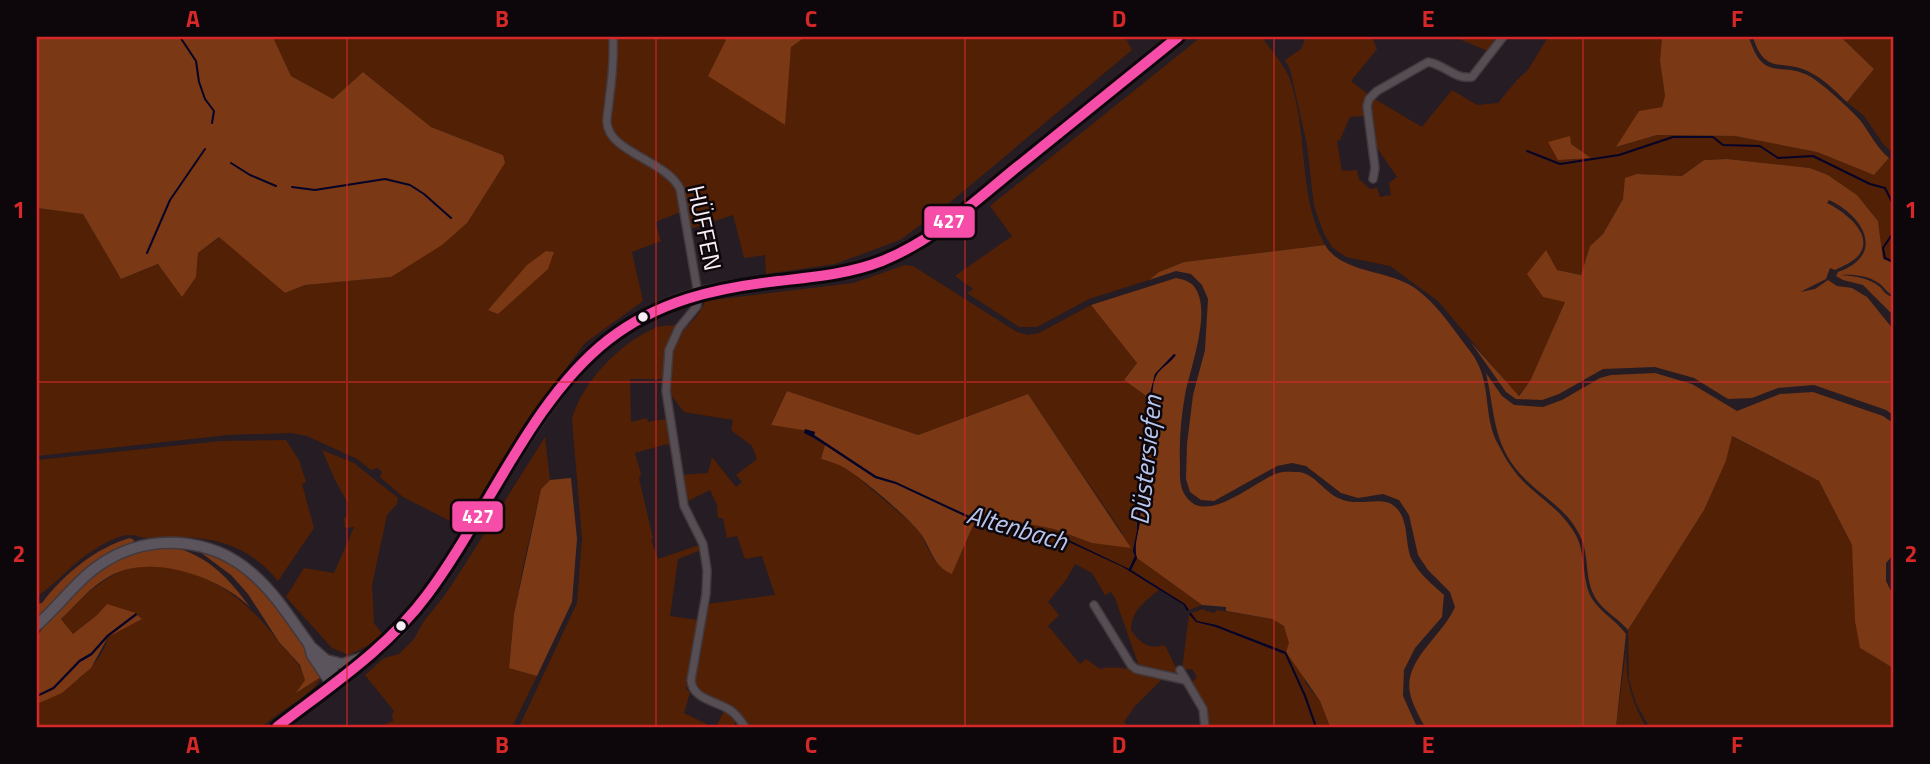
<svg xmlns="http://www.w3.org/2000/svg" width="1930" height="764" font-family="'Titillium Web',sans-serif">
  <rect width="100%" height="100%" fill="#261c23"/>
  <path fill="#522005" d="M273 37H1125L1132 50 942 209 900 240 835 264 766 274 765 255 744 258 733 215 690 229 682 186 676 188 681 212 655 222 661 241 632 252 643 301 585 343 525 423 462 527 403 497 380 477 382 472 378 468 371 470 357 459 307 436 291 433 228 435 37 456V208L83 214 121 279 159 264 196 277 198 253 220 237 285 293 305 285 391 277 503 155 431 127 363 72 333 99 291 76Z
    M1201 37H1262C1270 49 1283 63 1289 77 1309 130 1297 196 1325 245L1184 262 1159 272 1149 280 1089 299 1037 327H1019L967 293 973 289 955 276 1012 236 990 206Z
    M1306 37H1372L1377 49 1351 81 1369 95 1366 116 1350 117 1340 140 1337 141 1342 171 1357 170 1359 179 1370 189 1377 188 1380 197 1391 195 1389 183 1397 177 1375 145 1370 110 1373 98 1422 127 1452 90 1477 105 1498 103 1517 80 1528 70 1548 37H1662L1660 61 1665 97 1662 107 1639 112 1617 147 1657 135 1735 136 1817 152 1874 175 1889 158 1893 162V262L1883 259 1878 221 1857 195 1828 175 1810 168 1727 159 1704 160 1682 176 1637 174 1603 234 1590 246 1581 275 1557 270 1565 302 1530 381 1518 396 1438 301 1390 266 1346 257 1332 247 1324 234 1314 206 1307 145 1290 69 1285 60 1301 49Z
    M1454 37H1499L1488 51Z
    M1841 37H1893V153L1884 145 1864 116 1847 102 1874 69Z
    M905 265 913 266 1017 332 1028 335 1039 333 1091 305 1137 363 1124 380 1149 398 1150 414 1139 487 1137 531 1133 551 1135 556 1129 569 1058 535 1018 530 976 519 978 514 1054 529 1092 543 1123 534 1028 394 918 435 787 391 771 425 805 429 804 433 825 445 821 459 840 465 854 474 911 523 920 533 934 560 952 574 975 521 1017 532 1058 537 1123 567 1159 590C1145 601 1131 611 1131 630 1139 642 1148 650 1163 645L1166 647 1179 674 1177 676 1162 670 1139 666 1115 598 1111 592 1105 595 1092 573 1075 564 1066 580 1048 602 1059 615 1048 626 1080 664 1086 659 1100 669C1119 664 1145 673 1163 678L1135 706 1124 722 1129 727H748C745 721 741 713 735 709 721 698 699 699 695 679L707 604 775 595 762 556 745 559 737 536 727 538 723 518H718L717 505 710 490 686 502 680 475 708 473 712 457 736 487 742 482 736 475 757 459 752 446 731 430 733 420 684 412 669 392C669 372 671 349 682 333 691 321 700 316 705 301L853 283Z
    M676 325 669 340 662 379H630L631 422 647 418 648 422 666 419 671 446 667 444 635 453 641 474 639 479 653 538 651 540 658 559 699 545 701 550 678 559 670 616 698 620 686 688 690 693 684 713 713 727H519L577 603 582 539 572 419C582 382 620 343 655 328 661 325 669 326 676 325Z
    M1731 436 1819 481 1852 545 1860 648 1893 668V727H1649L1636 703 1629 680 1628 630 1704 509 1726 461Z
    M545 437 550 480 541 489 525 558 514 614 509 667 537 676 512 727H378L393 721 392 715 394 711 365 675 384 658 399 654 414 639 424 621 445 595 462 569Z
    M286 440 299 460 306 482 302 484 314 528 278 581C242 537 199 535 146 538 140 538 137 535 131 535 119 534 101 545 91 552 71 564 57 584 37 596V460L221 441Z
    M322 450 354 463 398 498 397 504 387 515 372 585 374 623 382 634 369 645 349 655 332 648 286 597 304 568 334 573 354 527 345 528 344 518 347 517 348 503 335 480Z
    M1137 558 1202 605 1189 610 1185 604 1131 570Z
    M142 566C153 567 164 566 175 568 219 578 252 606 278 641 290 657 299 660 306 680L298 692 321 677C316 693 276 713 262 727H37V704C65 691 99 670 108 638 110 628 107 614 107 604L97 615 73 634 61 619C86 595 106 571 142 566Z
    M1206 608 1203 610 1214 613 1217 610 1272 619 1284 626 1306 684 1320 701 1330 727H1317L1306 695 1286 652 1216 625 1197 621 1191 613Z
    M1189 614 1196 622 1216 627 1285 654 1304 696 1315 727H1208C1208 707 1194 697 1192 682L1197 677 1192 669 1182 670Z
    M1627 643C1624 676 1630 699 1646 727H1616Z
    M724 711 736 720 733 727H716Z"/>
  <path fill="#7a3814" d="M37 37H273L291 76 333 99 363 72 431 127 503 155 505 163 467 223 442 245 391 277 305 285 285 293 219 237 198 253 196 277 182 297 158 264 121 279 83 214 37 208Z
    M723 37H805L791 47 785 125 708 76 726 40Z
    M1662 37H1749C1763 84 1782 60 1811 77 1823 84 1850 109 1860 120 1870 133 1876 147 1889 158L1874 175 1817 152 1735 136 1657 135 1616 147 1639 111 1662 107 1665 96 1660 61Z
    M1753 37H1841L1874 69 1847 102C1837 93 1826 81 1813 74 1786 57 1765 78 1753 37Z
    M1570 136 1571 144 1591 158 1558 160 1548 142Z
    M1727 159 1810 168 1828 175 1857 195 1878 221 1883 259 1893 262V295C1886 292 1886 289 1880 284 1870 276 1854 274 1841 275 1854 276 1870 278 1880 287 1885 292 1885 295 1893 297V315L1863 285 1843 280 1836 276 1838 272C1886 255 1864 216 1829 200L1827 203C1843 211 1875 233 1859 255 1853 262 1843 266 1835 270L1830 268 1826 279 1800 292 1815 289 1828 280 1837 286 1852 288 1867 297 1893 329V415L1886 410 1814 385 1778 388 1752 398 1728 399 1694 378 1655 367 1603 369 1559 394 1542 400 1516 399 1506 392 1470 341 1519 396 1530 381 1565 302 1543 297 1527 274 1546 250 1557 270 1581 275 1590 246 1603 234 1623 199 1625 178 1637 174 1682 176 1704 160Z
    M1325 245C1341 272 1384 270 1410 285 1434 299 1453 329 1470 351 1494 382 1481 415 1499 446 1506 460 1515 474 1527 485 1544 501 1559 509 1572 529 1587 549 1581 574 1590 595 1598 611 1615 619 1626 634L1616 727H1425C1420 718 1414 707 1411 697 1400 662 1443 636 1455 607L1450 592 1428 570 1418 555 1409 515 1399 500 1383 494 1358 498 1341 493 1306 466 1292 463 1277 466 1214 501 1201 500 1190 492 1186 479 1187 444 1193 395 1205 350 1208 299 1202 285 1191 274 1176 271 1149 280 1159 272 1184 262Z
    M546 251 554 252 548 269 498 314 488 310 527 265Z
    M1176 278C1185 280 1193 282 1197 291 1210 316 1190 369 1185 395 1181 418 1179 441 1180 464 1180 474 1179 486 1185 495 1205 528 1254 481 1278 473 1284 471 1293 472 1299 472 1313 473 1325 492 1338 498 1357 508 1382 495 1394 506 1410 518 1404 544 1412 560 1420 575 1432 584 1444 595L1442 617 1415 648 1404 670 1403 696 1417 727H1330L1320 701 1286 652 1289 643 1284 626 1272 619 1215 609 1226 611V607L1202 605 1137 558C1133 546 1139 532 1140 520 1141 485 1148 452 1151 417 1153 404 1150 386 1157 374 1162 366 1171 364 1174 354L1155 374 1149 398 1124 380 1137 363 1091 305Z
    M1486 373 1502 396 1514 405 1543 407 1562 400 1600 378 1611 375 1655 373 1692 384 1737 411 1780 394 1813 392 1883 416 1893 423V555L1886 563V581L1893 595V668L1860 648 1855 621 1852 545 1819 481 1732 436 1726 461 1704 510 1628 630C1617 617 1598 608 1592 591 1585 573 1589 552 1579 534 1567 510 1546 499 1527 481 1492 447 1496 417 1486 373Z
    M787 391 918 435 1028 394 1131 548 1092 543 1054 529 979 514 976 519 896 482 876 476 814 435 815 432 771 425Z
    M825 445 875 478 896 484 975 521 952 574C933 567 931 547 920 533 908 517 859 475 841 466 835 463 828 461 821 459Z
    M571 478 577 539 572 602 537 676 509 668 514 614 541 489 550 480Z
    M130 538 134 540 133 543 95 563 37 619V604L42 603C63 575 95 548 130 538Z
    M164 546C203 550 228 577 250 607 218 576 151 553 110 576 91 586 76 605 61 619L73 634 97 615 107 604 136 613 107 635 91 653 79 660 53 688 37 695V636L56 610 99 569 129 553Z
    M196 549C213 554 231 560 245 571 270 591 310 647 321 677L296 693 305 680 300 665 279 642 248 594 231 575Z
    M137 615 142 619 108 637 91 668 62 693 37 704V697L54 689 80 662 92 655 108 637Z"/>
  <path fill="#060328" d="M1174 354 1176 355C1171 362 1162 367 1157 374 1150 386 1153 404 1151 417 1148 452 1141 485 1140 520 1139 532 1133 546 1137 558L1131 570 1185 604 1189 610 1187 611 1184 605 1123 567 1058 537 1017 532 975 521 896 484 875 478 813 437 804 433 805 429 815 432 814 435 876 476 896 482 947 506 976 519 1018 530 1058 535 1129 569 1135 556 1133 551 1137 531 1139 487 1150 414 1149 398 1155 374Z
    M136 613 137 615 108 637 92 655 80 662 54 689 37 697V695L53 687 79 660 91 653 107 635Z
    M1191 613 1197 621 1216 625 1286 652 1306 696 1317 727H1315L1304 696 1285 654 1216 627 1196 622 1189 614Z"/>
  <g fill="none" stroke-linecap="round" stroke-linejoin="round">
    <path stroke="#060328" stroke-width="2" d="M180 37 196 61 199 82 205 99 214 111 212 123
      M1527 151 1560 164 1619 155 1673 137H1713L1723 145 1760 146 1778 158 1813 156 1870 184 1885 188 1893 204
      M231 163 250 175 276 186
      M292 187 315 190 385 179 410 185 424 194 451 218
      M1893 233 1883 248 1885 258 1893 262
      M147 253 170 200 205 149"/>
    <g stroke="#41393e" stroke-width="10">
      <path id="minor" d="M613 37C614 58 612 80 609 101 609 108 606 116 607 123 609 152 667 161 680 189L698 294 697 306 679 328 669 350 666 391 684 506 703 544 707 570 706 594 691 680C692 699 716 701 730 710 736 714 741 721 745 727
        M1373 179 1375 168 1367 106 1369 99 1377 91 1428 62C1444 64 1455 80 1472 77L1503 37
        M1094 605 1131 665 1136 669 1185 680
        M1180 670 1203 709 1205 727"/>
    </g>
    <g stroke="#41393e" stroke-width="13">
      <path id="secondary" d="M37 625C59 606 75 582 98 566 147 531 213 536 256 577 277 596 292 621 309 644L312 655 332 685
        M309 645 326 660 339 680
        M326 660 342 664 366 657"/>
    </g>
    <g stroke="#41393e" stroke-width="14">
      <path id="primary" d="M277 727 377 650 401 628 429 593C454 555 478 516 502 477 553 395 597 322 697 294 765 275 838 285 903 252 944 231 979 199 1014 170 1069 126 1123 81 1178 37"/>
    </g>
    <use href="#minor" stroke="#574e54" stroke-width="7"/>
    <use href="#secondary" stroke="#5c545c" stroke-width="10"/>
    <use href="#primary" stroke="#5c525e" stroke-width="10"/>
    <g stroke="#0d070b" stroke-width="16">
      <path id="bus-1" d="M277 727C330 686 387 649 427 595 486 517 530 401 608 340 658 301 715 288 778 281 813 277 849 274 882 261 934 240 974 202 1017 167 1071 124 1124 80 1178 37"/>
    </g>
    <use href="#bus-1" stroke="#f54da8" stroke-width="10"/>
  </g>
  <path fill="none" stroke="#d62828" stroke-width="2" stroke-opacity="0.55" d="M347 37V727M656 37V727M965 37V727M1274 37V727M1583 37V727M37 382H1893"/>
  <g fill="#faeef6" stroke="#0d070b" stroke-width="2.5">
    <circle cx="643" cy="317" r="6"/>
    <circle cx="401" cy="626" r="6"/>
  </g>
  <g text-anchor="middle" stroke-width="5" stroke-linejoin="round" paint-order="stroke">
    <g font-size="24" fill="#faeef6" stroke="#0d070b">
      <text transform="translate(704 228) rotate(78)" y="8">HÜFFEN</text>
    </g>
    <g font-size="26" font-style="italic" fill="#b8c5ed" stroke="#0d070b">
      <text transform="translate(1146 460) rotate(-84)" y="9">Düstersiefen</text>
      <text transform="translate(1017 528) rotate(16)" y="9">Altenbach</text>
    </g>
  </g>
  <g stroke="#0d070b" stroke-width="2.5">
    <rect x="923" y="205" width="53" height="34" rx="7" fill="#f54da8"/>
    <rect x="451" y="500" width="53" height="33" rx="7" fill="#f54da8"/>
  </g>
  <g font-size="19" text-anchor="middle" font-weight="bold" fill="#fff">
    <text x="949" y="228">427</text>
    <text x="478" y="523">427</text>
  </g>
  <rect width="1930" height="764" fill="none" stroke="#0d070b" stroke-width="77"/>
  <rect x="38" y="38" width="1854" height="688" fill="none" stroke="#d62828" stroke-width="2.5"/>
  <g font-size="23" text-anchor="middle" font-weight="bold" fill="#d62828">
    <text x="193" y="27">A</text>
    <text x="502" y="27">B</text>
    <text x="811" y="27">C</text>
    <text x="1119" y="27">D</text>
    <text x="1428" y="27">E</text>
    <text x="1737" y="27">F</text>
    <text x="19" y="218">1</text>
    <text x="1911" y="218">1</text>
    <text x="19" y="562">2</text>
    <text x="1911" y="562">2</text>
    <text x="193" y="753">A</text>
    <text x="502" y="753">B</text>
    <text x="811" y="753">C</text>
    <text x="1119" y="753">D</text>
    <text x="1428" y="753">E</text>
    <text x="1737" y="753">F</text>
  </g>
</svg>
